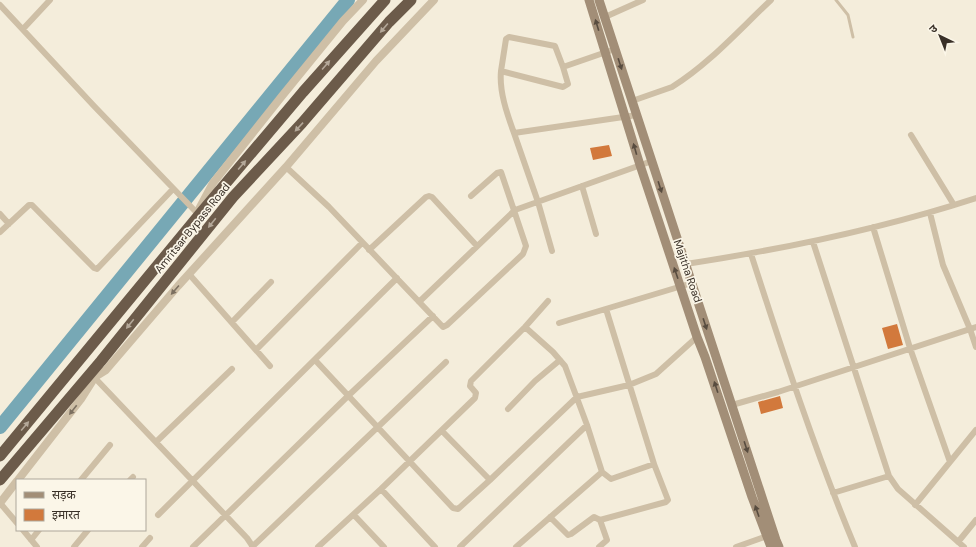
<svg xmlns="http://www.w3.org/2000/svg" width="976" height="547" font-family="'DM Sans','Noto Sans Devanagari',sans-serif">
  <rect width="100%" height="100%" fill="#f4eddb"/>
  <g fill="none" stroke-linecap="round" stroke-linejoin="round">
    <path stroke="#77a8b5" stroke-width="14" d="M0 427 348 0"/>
  </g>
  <path fill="#d2793c" d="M609 145 612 156 593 160 590 148Z
    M897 324 903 345 888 349 882 328Z
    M780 396 783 408 761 414 758 402Z"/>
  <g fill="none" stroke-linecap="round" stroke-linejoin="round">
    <path stroke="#cebfa6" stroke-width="3" d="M836 0 848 15 853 37"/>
    <path stroke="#cebfa6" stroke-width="6" d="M0 5 94 106 197 213
      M605 17 643 0
      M23 29 50 0
      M615 49 563 67 568 84 563 87 501 71C499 91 507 114 514 133L637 115
      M501 71 506 39 509 37 555 46 563 67
      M632 101 672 87C709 64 739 30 771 0
      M514 133 538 202 552 251
      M911 135 954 205
      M286 167 329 207 443 327 447 325 523 254 526 246 501 172 497 173 471 196
      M582 186 596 234
      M930 213 943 265 970 329 976 347
      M0 214 9 224
      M873 227 910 348 950 462
      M0 232 29 205H32L94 268 97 269 173 189
      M813 242 889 476 898 489 964 547
      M369 250 426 197 429 196 432 197 477 246
      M751 254C783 353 815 451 855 547
      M686 264C784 249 881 229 976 198
      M189 274 270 366
      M419 302 515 210 652 161
      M606 309 654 464
      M232 322 271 282
      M559 323 692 283
      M256 350 362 243
      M315 360 453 508 458 509 490 480 577 397 629 385 656 374 697 337
      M94 377 247 538 253 547
      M732 405 778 392 976 327
      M508 409 535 381 560 360
      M442 431 490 480
      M156 442 232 369
      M81 480 110 445
      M130 480 133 477
      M381 489 435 547
      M833 493 889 476
      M0 503 17 523
      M915 505 976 430
      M158 515 397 278
      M354 515 384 547
      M550 517 568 535 571 534 594 517 600 520 666 502 668 500 654 464 611 479 602 472
      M23 530 37 547
      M31 540 39 530
      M958 542 976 520
      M74 547 88 530
      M142 547 150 538
      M193 547 349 395 433 316
      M252 547 446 362
      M318 547 381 489 475 398 476 393 470 386 471 381 525 327 548 301
      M460 547 587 425
      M516 547 602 472 587 425 565 366 553 352 525 327
      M599 547 607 540 600 520
      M736 547 770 535"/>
    <path stroke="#cebfa6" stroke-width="8" d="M198 211 213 183 282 96 343 21 363 0
      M85 383 106 370 178 286 286 167 376 61 434 0
      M18 480 81 399 93 380
      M0 503 17 481"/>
    <path stroke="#a28e77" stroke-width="9" d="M589 0 640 165 697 337 705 357 752 497 771 547
      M599 0 776 540 779 547"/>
    <path stroke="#6c5b4a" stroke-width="11" d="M0 456 199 215 303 92 385 0
      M0 480 101 361 233 197 302 123 389 22 411 0"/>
  </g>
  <defs><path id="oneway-solid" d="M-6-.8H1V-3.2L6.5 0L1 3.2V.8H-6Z"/></defs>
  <g fill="#584c3f">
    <use href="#oneway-solid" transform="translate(597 25) rotate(-107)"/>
    <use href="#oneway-solid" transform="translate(620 64) rotate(72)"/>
    <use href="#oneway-solid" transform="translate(635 149) rotate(-106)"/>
    <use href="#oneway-solid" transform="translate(660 187) rotate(72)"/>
    <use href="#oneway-solid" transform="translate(676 273) rotate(-109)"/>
    <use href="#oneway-solid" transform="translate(705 324) rotate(72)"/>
    <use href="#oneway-solid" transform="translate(716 387) rotate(-108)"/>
    <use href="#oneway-solid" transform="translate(746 447) rotate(72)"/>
    <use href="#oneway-solid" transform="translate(757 511) rotate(-109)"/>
  </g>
  <g fill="#b4a899">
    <use href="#oneway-solid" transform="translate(384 28) rotate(130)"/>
    <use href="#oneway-solid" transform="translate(326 65) rotate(-49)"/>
    <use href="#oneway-solid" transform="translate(299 127) rotate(133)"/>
    <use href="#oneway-solid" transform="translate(242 165) rotate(-50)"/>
    <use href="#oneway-solid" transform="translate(212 223) rotate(129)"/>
    <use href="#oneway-solid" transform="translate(130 324) rotate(129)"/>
    <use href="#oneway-solid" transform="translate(25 426) rotate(-50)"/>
  </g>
  <g fill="#7c7060">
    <use href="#oneway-solid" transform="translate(175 290) rotate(131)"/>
    <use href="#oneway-solid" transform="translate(73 410) rotate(128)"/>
  </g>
  <g text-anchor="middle" stroke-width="3.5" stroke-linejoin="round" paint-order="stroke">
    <g font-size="11" fill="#393027" stroke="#fbf6e8">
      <text transform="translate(192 228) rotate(-51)" y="4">Amritsar Bypass Road</text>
      <text transform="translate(688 271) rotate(71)" y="4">Majitha Road</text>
    </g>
  </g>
  <rect x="16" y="479" width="130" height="52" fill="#fbf6e8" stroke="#ada79b"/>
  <rect x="24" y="492" width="20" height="6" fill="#a28e77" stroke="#ada79b"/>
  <text x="52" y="499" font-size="12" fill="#393027">सड़क</text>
  <rect x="24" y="509" width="20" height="12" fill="#d2793c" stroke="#ada79b"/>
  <text x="52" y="519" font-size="12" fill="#393027">इमारत</text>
  <g transform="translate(940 36) rotate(317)" stroke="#fbf6e8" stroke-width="3" paint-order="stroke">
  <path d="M0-3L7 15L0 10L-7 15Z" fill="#393027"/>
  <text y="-6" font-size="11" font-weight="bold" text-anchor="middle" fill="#393027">उ</text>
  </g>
</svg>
